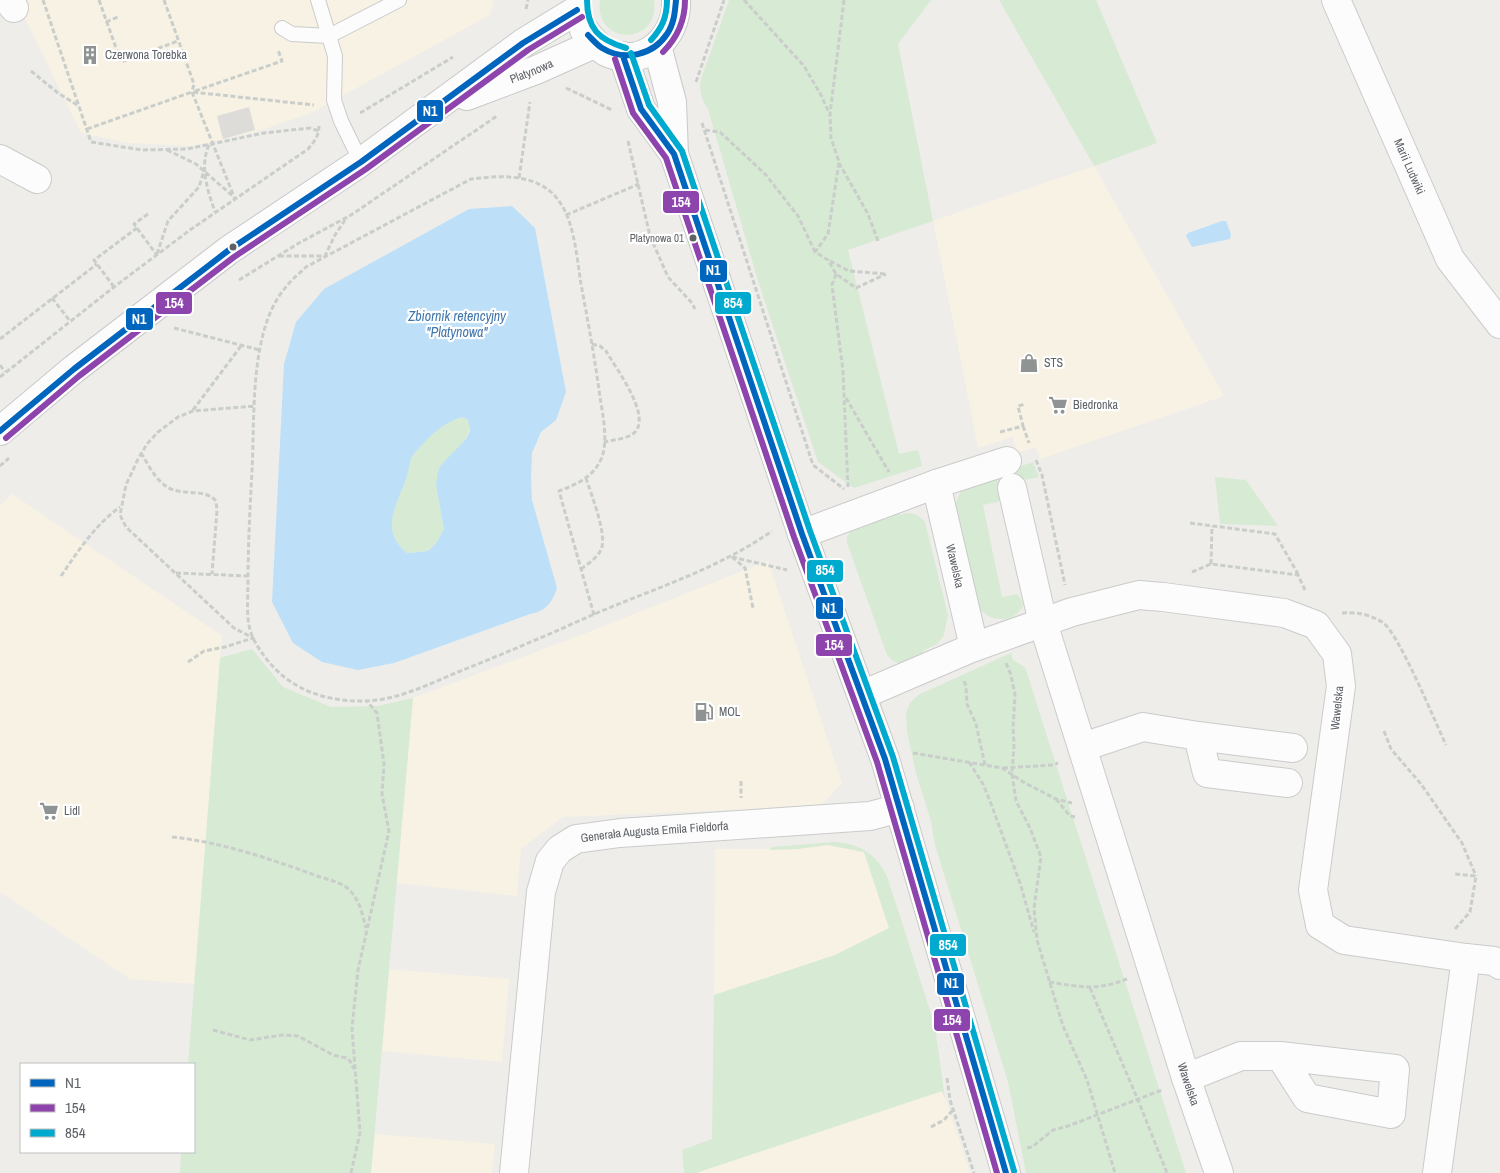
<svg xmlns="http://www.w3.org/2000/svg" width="1500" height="1173" font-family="'Archivo Narrow',sans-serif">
  <rect width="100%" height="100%" fill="#eeede9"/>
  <path fill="#f7f2e3" d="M16 0H494L490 15 311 113 259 131 192 146 129 143 81 133Z
    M1094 166 1224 396 1040 459 1036 447 1017 453 1013 437 978 448 933 221Z
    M12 494 222 636 194 984 130 979 0 892V506Z
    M768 561 842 783 821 806 563 817 521 849 517 896 397 883 413 698 568 640Z
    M828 845 864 852 889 928 835 955 714 995 715 849H797Z
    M389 969 509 979 502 1062 382 1051Z
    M943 1091 970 1173H696Z
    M375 1134 495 1144 492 1173H371Z"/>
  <path fill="#dedcd9" d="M249 107 255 130 223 139 217 116Z"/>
  <path fill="#d7ead4" d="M600 0H654C661 46 594 47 600 0Z
    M729 0H931L898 44 933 221 848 250 899 454 918 450 922 466 854 488 818 462 758 281 708 109C701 100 699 89 701 79Z
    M999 0H1096L1157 143 1094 166Z
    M462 417 468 420C475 438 452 454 441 465L444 529 437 542 428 551 407 553C378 529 398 504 407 476 409 470 409 463 412 457 414 454 417 451 419 448 432 433 443 423 462 417Z
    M1033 462 1039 477 1001 484V499L997 502 983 505 1002 597 1017 594 1022 600 1023 606C1012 625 991 622 977 607L955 506C958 496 961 489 971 483Z
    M1215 477 1246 480 1278 526 1220 524Z
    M898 509 900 515C911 511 918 514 925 522L948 615 944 635 937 644 923 651 924 655 901 664 893 661 887 655 847 543V538L851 529Z
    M252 649 283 687 331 707 378 706 413 698 371 1173H180L181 1152H194V1064H188L220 658Z
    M1011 653 1013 660 1025 667 1186 1173H1026L1008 1082 935 845 931 821 916 773 907 732 906 713 910 703 918 695Z
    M834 842C860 843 878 855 888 879L935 1026 945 1099 942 1091 696 1173H684L682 1150 712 1139 714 995 835 955 889 928 864 852 828 845 797 849 770 850 772 847Z"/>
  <path fill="#bde0f8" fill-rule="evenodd" d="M512 206 535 228 566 392 556 420 541 432 532 453 531 479 532 500 557 588C552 603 546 611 530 614L394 663 358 670 322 662 293 643 272 602 284 364 296 322 324 289 469 209ZM462 417 468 420 470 431 466 439 441 465 438 472 436 485 444 529 437 542 428 551 407 553C378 529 398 504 407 476 409 470 409 463 412 457 413 454 417 451 419 448 432 434 443 423 462 417Z
    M1222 221H1226L1231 234 1230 239 1192 247 1186 236 1188 233Z"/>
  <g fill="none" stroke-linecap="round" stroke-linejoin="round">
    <g stroke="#cacbcb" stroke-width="16">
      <path id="lane" d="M318 0 335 56 334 100 341 121 361 162
        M282 28 292 34 329 36 399 0"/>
    </g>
    <g stroke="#cacbcb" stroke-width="30">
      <g id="street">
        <path d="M8 0 14 8"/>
        <path id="s1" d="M1336 0 1450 259 1500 324"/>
        <path d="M0 159 37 179"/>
        <path id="s2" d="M1012 488 1043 623 1186 1078 1219 1173"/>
        <path d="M802 534 936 484 1007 461"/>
        <path d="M974 647 1072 612 1139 595 1163 597 1284 613 1316 625 1337 654 1341 686 1313 890 1320 925 1344 940 1466 958 1437 1173"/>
        <path d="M862 695 974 647 936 484"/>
        <path d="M1198 736 1293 748"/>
        <path d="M1083 747 1143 727 1198 736 1207 773 1288 783"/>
        <path d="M1466 958 1494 961 1500 965"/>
        <path d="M1186 1078 1241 1056H1280L1307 1098 1391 1114 1395 1069 1280 1056"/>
        <path id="s3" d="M514 1173 541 892 550 861 560 849 576 839 620 833 870 816 900 808"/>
      </g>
    </g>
    <g stroke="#c9c9ca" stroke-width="30">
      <g id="secondary">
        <path d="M584 30C591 39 596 46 606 52 643 70 678 38 676 0"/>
        <path d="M657 46 672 102 674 154 802 534 885 759 1006 1173"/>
        <path d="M623 56 641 109 674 154"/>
        <path id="s4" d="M467 96 536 70 594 44"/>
        <path d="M0 431 74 369 229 250 361 162 523 43 577 10"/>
      </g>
    </g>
    <path stroke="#cacecb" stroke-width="3" stroke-dasharray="5 2.5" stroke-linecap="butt" d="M43 0 91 142 142 150 187 149 264 133 310 128 319 131
      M99 0 121 62 178 41
      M164 0 194 84 192 92 235 199
      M744 0 804 66 821 95 829 113
      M844 0 830 114 831 138 839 162 828 234 815 252 828 260 836 274 856 288 886 274
      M526 9 528 0
      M106 22 118 17
      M31 71 58 93 79 106
      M696 82 724 0
      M566 88 612 110
      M195 91 282 61 278 50
      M360 113 453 57
      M702 123 813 465 844 489
      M87 129 192 92 314 105
      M705 130 720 132 766 175 798 216 815 252
      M628 141 650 236 668 277 692 303 695 309
      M209 145C199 167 208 191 215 212
      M167 150 196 164 235 198
      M839 163 868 214 878 241
      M519 178 530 102
      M148 214 134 224 156 254
      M566 215 639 184
      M157 254 168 221 199 187 204 171
      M279 256H325L335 235 347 217
      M830 261 849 271 886 274
      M836 274 832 285 843 371 848 487
      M239 280 299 243 351 215 497 116
      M114 287 94 260 137 228
      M52 298 70 321
      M174 328 260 350
      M0 339 97 264
      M592 344 600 346 606 351C615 367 653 417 634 433 627 439 613 440 604 442
      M0 365 5 372
      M0 377 114 287 190 230 308 149C314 142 319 136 319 126
      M846 398 889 472
      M193 410 241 346
      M1023 426 1029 443
      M1000 432 1023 426 1018 406 1025 404
      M141 453C149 466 157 483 171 489 185 495 206 489 216 501L217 510 212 574
      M1036 460 1042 475 1065 585
      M0 466 9 458
      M1190 523 1275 534 1298 574
      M732 557 787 570
      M732 557 745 568 753 608
      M1211 564 1212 526
      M581 569C589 563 599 557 602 547 606 531 591 494 586 478
      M1192 572 1211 564 1298 575 1305 590
      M176 573 248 576
      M61 576C78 551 95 525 120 507
      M1342 613C1356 612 1369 614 1382 622 1398 631 1436 724 1446 745
      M594 615 559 491C577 484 594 477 602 457 608 439 603 416 600 397 595 359 588 322 581 284 578 265 576 243 570 224 567 213 560 200 551 192 529 173 497 176 471 179L306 267C299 274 291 280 285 288 249 331 255 416 252 471 250 508 248 545 248 582 248 601 245 623 254 640 278 684 316 702 366 701 398 700 429 684 458 672 503 654 548 635 592 615 653 589 718 569 772 531
      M188 662 204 651 225 647 253 638 234 628 126 527 120 515 126 485 138 459 147 444 158 432 178 417 193 411 255 406
      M1006 663 1011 675 1015 695 1013 727 1014 745 1012 774 1016 801 1030 828 1041 857 1034 908 1037 940 1063 1026 1087 1080 1115 1173
      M964 681 966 686 967 704 976 724 985 765
      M1384 731 1391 749 1421 784 1462 843 1476 876
      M913 753 1002 768 1025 783 1056 799 1072 803
      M969 762 983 784 990 801 1020 883 1034 932
      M1003 768 1053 765 1058 763
      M741 781V798
      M1056 799 1070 816 1075 817
      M172 837C221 842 271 859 317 876 326 879 339 882 346 887 359 897 362 913 366 928
      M1455 929 1470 912 1476 876 1455 874
      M1049 982C1081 987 1096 991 1127 979
      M1090 988 1138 1100 1167 1173
      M213 1030 250 1040 282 1035 298 1036 333 1055 346 1058 350 1061 354 1069
      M947 1078 950 1100 974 1173
      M931 1127 944 1120 953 1110
      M1027 1148 1032 1147 1053 1130 1068 1126 1162 1090
      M351 1173 360 1133 352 1028 358 970 389 831 382 794 384 764 377 713 367 701"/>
    <use href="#lane" stroke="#fcfcfc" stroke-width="14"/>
    <use href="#street" stroke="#fcfcfc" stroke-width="28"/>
    <use href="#secondary" stroke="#fcfcfc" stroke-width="28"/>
    <g stroke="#fff" stroke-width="10">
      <path id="bus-1" d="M588 35C592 39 597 45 602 48 625 62 653 55 667 34 674 24 675 12 676 0
        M623 56 641 109 674 154 802 534 885 759 1006 1173
        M0 431 74 369 229 250 361 162 523 43 577 10"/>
    </g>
    <g stroke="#fff" stroke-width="10">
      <path id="bus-2" d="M663 52C678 37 685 21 685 0
        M615 59 633 113 666 158 794 537 877 762 997 1173
        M6 438 79 376 234 257 366 169 528 50 582 17"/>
    </g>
    <g stroke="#fff" stroke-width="10">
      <path id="bus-3" d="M587 0C587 29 599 40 626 48
        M651 40C662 28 667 17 667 0
        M631 53 649 105 682 151 810 531 893 757 1014 1171"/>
    </g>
    <use href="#bus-1" stroke="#0065bd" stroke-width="6"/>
    <use href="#bus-2" stroke="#8e44ad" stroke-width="6"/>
    <use href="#bus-3" stroke="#00a9ce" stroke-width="6"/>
  </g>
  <defs>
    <g id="building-bare" transform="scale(1.5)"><path d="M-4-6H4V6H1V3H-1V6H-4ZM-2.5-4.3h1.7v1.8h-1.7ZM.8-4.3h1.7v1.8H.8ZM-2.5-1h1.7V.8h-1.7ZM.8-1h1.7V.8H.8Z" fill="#909394" stroke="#fff" stroke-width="2.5" paint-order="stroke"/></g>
    <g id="shop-bare" transform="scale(1.5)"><path d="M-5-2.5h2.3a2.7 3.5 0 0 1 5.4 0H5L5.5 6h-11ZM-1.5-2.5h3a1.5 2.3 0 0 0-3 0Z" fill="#909394" stroke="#fff" stroke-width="2.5" paint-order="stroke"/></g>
    <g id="supermarket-bare" transform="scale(1.5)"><path d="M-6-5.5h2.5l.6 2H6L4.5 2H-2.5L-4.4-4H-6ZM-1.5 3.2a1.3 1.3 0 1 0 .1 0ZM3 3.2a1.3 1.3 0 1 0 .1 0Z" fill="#909394" stroke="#fff" stroke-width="2.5" paint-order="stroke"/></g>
    <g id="fuel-bare" transform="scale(1.5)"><path d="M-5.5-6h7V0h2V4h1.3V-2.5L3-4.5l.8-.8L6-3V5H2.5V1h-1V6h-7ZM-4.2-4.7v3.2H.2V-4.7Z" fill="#909394" stroke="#fff" stroke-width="2.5" paint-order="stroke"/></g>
  </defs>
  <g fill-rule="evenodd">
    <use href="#building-bare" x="90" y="55"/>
    <use href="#shop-bare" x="1029" y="363"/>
    <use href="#supermarket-bare" x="1058" y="405"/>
    <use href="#fuel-bare" x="704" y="712"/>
    <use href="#supermarket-bare" x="49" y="811"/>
  </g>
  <g fill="#5e6267" stroke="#fff" stroke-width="2">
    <circle cx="693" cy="238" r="4.5"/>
    <circle cx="233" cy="247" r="4.5"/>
  </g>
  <g text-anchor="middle" stroke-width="4.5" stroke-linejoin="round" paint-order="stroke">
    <g font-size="11" fill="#5e6267" stroke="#fff" text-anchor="end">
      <text x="684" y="242">Platynowa 01</text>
    </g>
    <g font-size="12" fill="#5e6267" stroke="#fff" text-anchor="start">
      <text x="105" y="59">Czerwona Torebka</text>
      <text x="1044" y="367">STS</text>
      <text x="1073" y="409">Biedronka</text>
      <text x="719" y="716">MOL</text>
      <text x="64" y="815">Lidl</text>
    </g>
    <g font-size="12" fill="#5e6267" stroke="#fff">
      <text dy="4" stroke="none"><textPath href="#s4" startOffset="69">Platynowa</textPath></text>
      <text dy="4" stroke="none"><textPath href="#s1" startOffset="182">Marii Ludwiki</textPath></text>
      <text transform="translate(955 566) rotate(77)" y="4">Wawelska</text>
      <text transform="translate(1337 708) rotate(-84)" y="4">Wawelska</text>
      <text dy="4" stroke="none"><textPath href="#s3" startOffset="428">Generała Augusta Emila Fieldorfa</textPath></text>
      <text dy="4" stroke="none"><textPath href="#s2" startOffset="622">Wawelska</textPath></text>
    </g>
    <g font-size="14" font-style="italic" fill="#4076ab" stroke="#fff">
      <text x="457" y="321">Zbiornik retencyjny<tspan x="457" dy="16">"Platynowa"</tspan></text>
    </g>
  </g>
  <g stroke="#fff" stroke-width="2">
    <rect x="416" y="99" width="28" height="24" rx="5" fill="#0065bd"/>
    <rect x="662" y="190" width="38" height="24" rx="5" fill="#8e44ad"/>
    <rect x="699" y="259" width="29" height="24" rx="5" fill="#0065bd"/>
    <rect x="155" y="291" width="38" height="24" rx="5" fill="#8e44ad"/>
    <rect x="714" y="291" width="38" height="24" rx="5" fill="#00a9ce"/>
    <rect x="125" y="307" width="29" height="24" rx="5" fill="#0065bd"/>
    <rect x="806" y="559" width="38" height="24" rx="5" fill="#00a9ce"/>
    <rect x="815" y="596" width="29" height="24" rx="5" fill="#0065bd"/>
    <rect x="815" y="633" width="38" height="24" rx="5" fill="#8e44ad"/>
    <rect x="929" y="933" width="38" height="24" rx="5" fill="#00a9ce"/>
    <rect x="936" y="972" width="29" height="24" rx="5" fill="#0065bd"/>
    <rect x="933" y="1008" width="38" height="24" rx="5" fill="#8e44ad"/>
  </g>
  <g font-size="14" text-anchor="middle" font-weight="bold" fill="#fff">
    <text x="430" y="116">N1</text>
    <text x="681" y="207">154</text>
    <text x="713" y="275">N1</text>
    <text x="174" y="308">154</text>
    <text x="733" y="308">854</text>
    <text x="139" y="324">N1</text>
    <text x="825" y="575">854</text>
    <text x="829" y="613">N1</text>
    <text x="834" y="650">154</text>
    <text x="948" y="950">854</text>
    <text x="951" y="988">N1</text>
    <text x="952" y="1025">154</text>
  </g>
  <rect x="20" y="1063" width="175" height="90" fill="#ffffff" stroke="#bfc0c2"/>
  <rect x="30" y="1079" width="25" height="8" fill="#0065bd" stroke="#bfc0c2"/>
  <text x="65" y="1088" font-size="15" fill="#5e6267">N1</text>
  <rect x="30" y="1104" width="25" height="8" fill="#8e44ad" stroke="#bfc0c2"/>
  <text x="65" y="1113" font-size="15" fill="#5e6267">154</text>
  <rect x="30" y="1129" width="25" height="8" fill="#00a9ce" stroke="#bfc0c2"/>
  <text x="65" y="1138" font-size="15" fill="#5e6267">854</text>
</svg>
